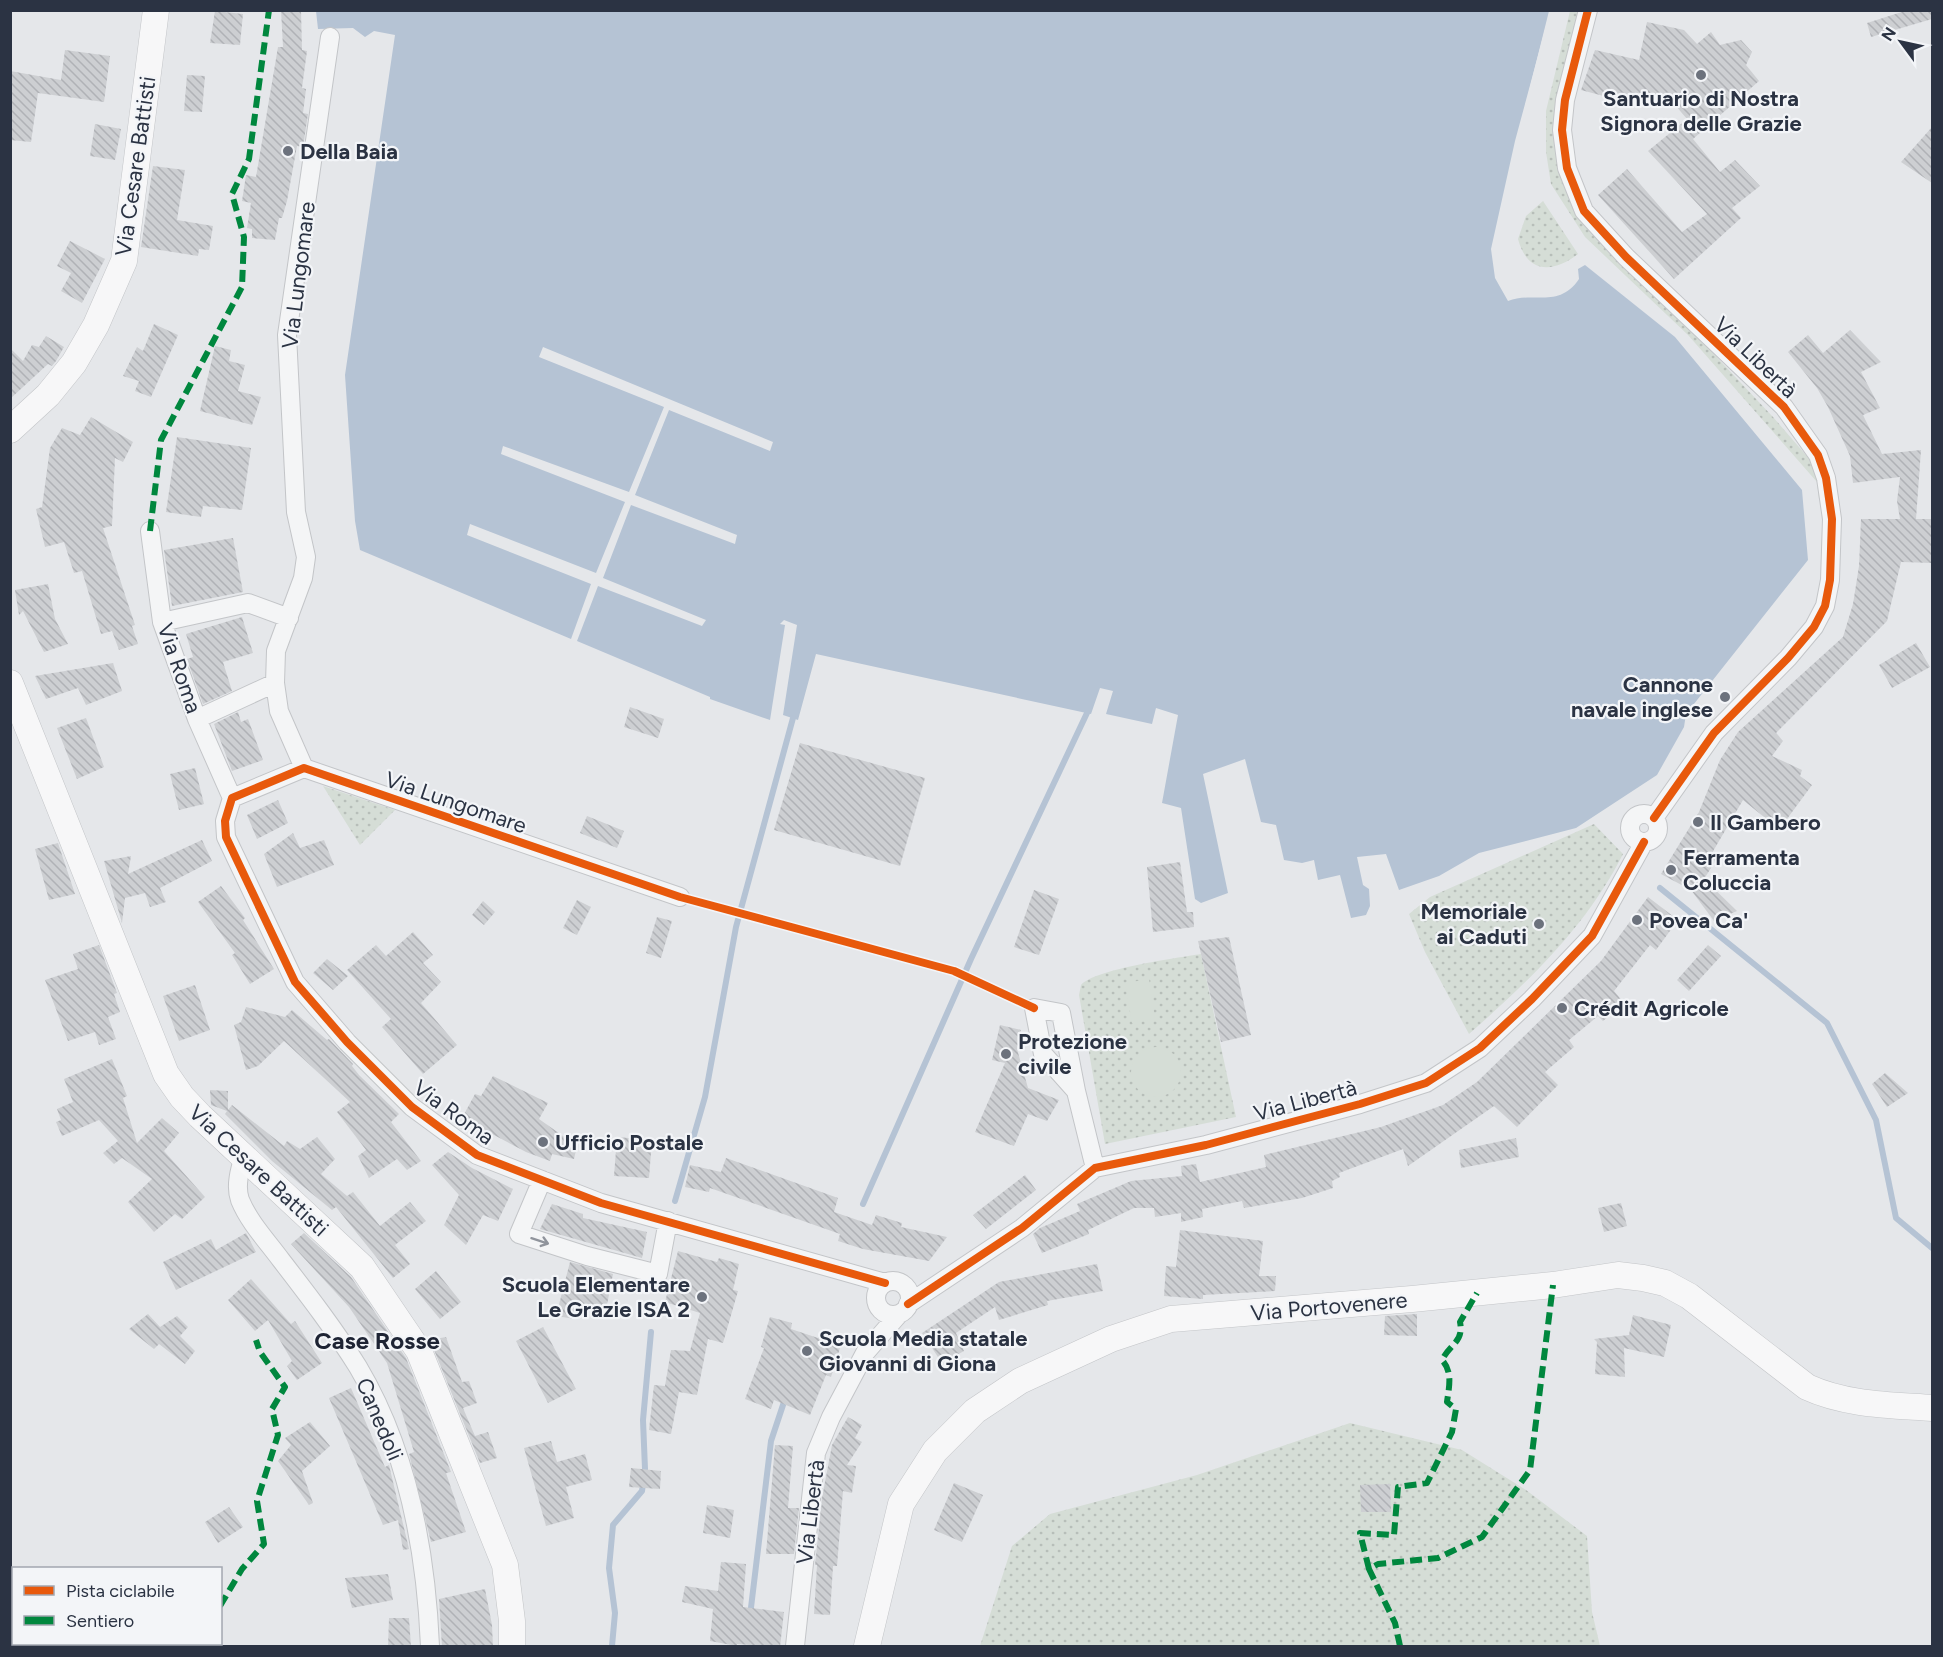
<svg xmlns="http://www.w3.org/2000/svg" width="1943" height="1657" font-family="Figtree,sans-serif">
  <defs>
    <pattern id="grass-dots" width="8" height="8" patternUnits="userSpaceOnUse" patternTransform="scale(1.5)"><rect width="8" height="8" fill="#d5ddd6"/><path d="M2 2h.1M6 6h.1" fill="none" stroke="#b7beb9" stroke-width="1.8" stroke-linecap="round"/></pattern>
    <pattern id="building-back-hatch" width="6" height="6" patternUnits="userSpaceOnUse" patternTransform="scale(1.5)"><rect width="6" height="6" fill="#cdcfd2"/><path d="M-1 5l2 2M0 0l6 6M5-1l2 2" fill="none" stroke="#b0b2b6"/></pattern>
  </defs>
  <rect width="100%" height="100%" fill="#e5e7ea"/>
  <path fill="url(#grass-dots)" d="M1570 11H1586L1562 98 1581 213 1773 417 1812 462 1827 498 1819 499 1817 482 1688 335 1585 237 1551 184 1546 152V111Z
    M1543 201 1578 254C1552 274 1527 273 1518 239L1526 216Z
    M323 786 395 810 360 845Z
    M1594 824 1623 854C1586 927 1529 981 1469 1034L1425 952 1409 914 1430 897Z
    M1201 954 1236 1117 1105 1144 1079 995 1081 985C1095 969 1177 958 1201 954Z
    M1350 1423 1462 1450 1526 1490 1587 1536 1592 1612 1600 1646H980L1012 1546 1050 1514 1197 1475Z"/>
  <path fill="#d5ddd6" d="M1149 979 1155 1019 1132 1023 1125 983Z
    M1131 1072a25 25 0 1 1 50 0a25 25 0 1 1-50 0Z"/>
  <path fill="#b5c3d4" d="M316 11H1550L1515 141 1491 249 1495 278 1508 301C1533 291 1559 309 1579 279L1578 269 1585 265 1675 337 1802 490 1808 560 1686 714 1684 727 1657 775 1576 828 1479 853 1439 876 1399 890 1386 854 1357 857 1363 885 1369 889 1370 906 1366 915 1351 918 1340 875 1318 880 1314 860 1302 863 1284 860 1276 825 1261 822 1245 759 1203 774 1228 893 1201 903 1195 899 1181 808 1162 803 1178 715 1156 708 1152 724 1106 714 1113 691 1100 688 1091 714 816 654 798 720 783 715 797 625 784 620 780 624 785 625 770 720 710 699V697L577 641 598 586 702 626 706 620 603 578 631 505 735 544 737 535 635 495 669 410 770 451 773 442 543 347 539 357 664 407 629 492 503 446 501 454 625 502 596 573 470 524 467 535 591 584 571 639 360 550 355 521 345 375 395 35 374 31 365 37 353 28 318 29Z"/>
  <path fill="#e5e7ea" d="M1553 10 1531 95H1528L1549 11Z"/>
  <g fill="none" stroke-linecap="round" stroke-linejoin="round">
    <path stroke="#b5c3d4" stroke-width="6" d="M1660 888 1827 1023 1876 1120 1896 1218 1932 1248
      M675 1201 705 1097 736 927 793 718
      M863 1204 971 959 1087 713
      M750 1616 771 1441 786 1396
      M612 1646 615 1613 609 1568 613 1525 642 1491 645 1469 643 1420 651 1332"/>
  </g>
  <path fill="url(#building-back-hatch)" d="M281 10H301L302 50 307 51 302 88 306 89 303 113 308 114 303 147 297 146 287 201 282 218H279L275 240 252 238V229L247 228 251 203 242 201 246 175 256 177 278 47H283Z
    M1908 10H1932V19L1871 37 1867 23Z
    M215 11 243 14 240 45 210 43Z
    M1647 22 1684 30 1697 44 1711 32 1720 45 1741 40 1752 52 1746 65 1759 81 1693 139 1720 172 1735 160 1760 186 1732 208 1741 218 1674 279 1598 195 1627 169 1682 232 1707 214 1648 151 1687 119 1669 98 1644 95 1641 106 1581 90 1595 50 1639 60Z
    M65 50 110 56 104 102 38 93 31 142 10 140V71L61 80Z
    M187 75 205 76 202 112 184 111Z
    M95 124 121 129 115 160 90 156Z
    M1932 127V183L1901 162Z
    M153 166 185 170 177 220 213 226 209 250 199 249 198 256 141 247Z
    M70 241 105 259 82 303 61 291 71 273 57 266Z
    M154 324 178 335 151 397 135 391 139 381 123 376 137 347 143 351Z
    M1850 330 1881 362 1861 372 1880 408 1863 415 1882 454 1921 450 1916 519H1932V563L1901 562 1887 621 1776 733 1783 741 1772 756 1802 770 1800 776 1812 785 1784 823 1771 818 1769 821 1743 800 1712 853 1718 857 1704 879 1737 911 1714 921 1691 890 1661 874 1699 812 1720 760 1738 732 1843 637 1853 604 1859 566 1861 519H1900L1897 501 1900 477 1853 483 1850 456 1828 407 1817 388 1788 352 1808 335 1823 353Z
    M46 336 64 347 56 361 52 366 48 364 10 399V348L23 361 32 345 39 347Z
    M215 346 231 350 229 361 245 365 238 391 261 397 252 425 200 411Z
    M91 417 133 442 123 462 115 458 112 526 103 528 135 625 132 626 138 644 119 650 112 631 101 634 82 571 74 573 64 542 45 547 36 509 42 507 50 448 62 428 80 435Z
    M177 437 251 448 242 510 203 506 201 517 166 512Z
    M233 538 243 592 172 606 164 550Z
    M48 584 55 619 68 644 44 652 23 611 19 615 15 590Z
    M242 617 253 653 223 662 232 691 203 704 187 659 193 657 186 634Z
    M1916 643 1930 667 1892 688 1879 665Z
    M113 663 122 691 86 705 78 688 46 699 35 676Z
    M630 707 664 719 658 738 624 727Z
    M238 712 241 722 248 719 263 760 232 771 214 724Z
    M86 718 104 767 77 779 57 728Z
    M800 743 925 778 900 866 774 830Z
    M195 768 204 804 179 810 170 774Z
    M278 800 288 823 257 839 247 815Z
    M587 816 624 831 617 848 580 833Z
    M293 833 300 848 324 840 334 865 277 887 264 854Z
    M202 840 212 861 160 888 166 902 150 907 145 893 125 898 122 923 104 861 131 856 128 874Z
    M58 843 75 894 49 900 35 849Z
    M1180 862 1187 912H1193L1194 927 1153 932 1147 867Z
    M221 886 245 918 243 920 274 969 250 984 232 955 235 953 198 902Z
    M1034 890 1059 899 1039 955 1014 947Z
    M1648 897 1678 920 1656 950 1650 945 1614 991 1624 1003 1603 1021 1598 1016 1569 1040 1574 1047 1545 1072 1558 1085 1517 1127 1494 1106 1408 1166 1403 1149 1339 1173 1340 1177 1332 1181 1333 1188 1302 1198 1244 1208 1242 1201 1202 1209 1203 1217 1181 1222V1213L1155 1217 1154 1208H1134L1088 1230 1089 1234 1042 1253 1033 1234 1040 1228 1080 1211 1077 1204 1131 1181 1182 1176 1181 1166 1196 1164 1200 1182 1266 1167 1264 1155 1381 1127 1443 1105 1477 1082 1601 961Z
    M577 900 591 907 577 935 563 928Z
    M483 901 495 912 484 925 472 915Z
    M657 917 672 921 661 958 646 953Z
    M413 932 433 955 423 963 441 982 421 1003 457 1045 423 1074 382 1027 391 1019 347 970 376 945 386 956Z
    M1229 937 1251 1035 1221 1042 1198 941Z
    M99 945 117 993 114 994 120 1012 108 1017 116 1039 99 1045 95 1032 68 1041 45 980 78 969 73 954Z
    M1708 945 1721 956 1689 991 1677 980Z
    M327 959 348 976 333 990 313 973Z
    M195 985 210 1030 179 1041 163 996Z
    M246 1007 285 1017 292 1010 327 1040 329 1039 353 1064 352 1066 359 1075 399 1114 391 1122 421 1161 407 1170 397 1159 369 1178 358 1156 366 1150 337 1112 350 1102 284 1041 258 1066 246 1070 234 1025 241 1022Z
    M1000 1025 1021 1030 1017 1049 1028 1088 1059 1100 1047 1121 1028 1114 1014 1146 975 1132 1005 1063 992 1060Z
    M112 1059 127 1096 123 1098 137 1143 162 1118 179 1133 164 1151 205 1197 182 1219 175 1214 154 1232 128 1202 152 1179 122 1158 114 1164 103 1153 118 1141 99 1120 62 1136 56 1122 61 1120 57 1109 73 1102 64 1079Z
    M1885 1073 1908 1093 1887 1107 1872 1084Z
    M493 1076 548 1103 539 1119 577 1146 574 1159 552 1154 550 1161 526 1152 462 1118 475 1094 481 1096Z
    M210 1090 228 1091V1110L232 1105 284 1146 287 1141 300 1149 317 1137 335 1159 321 1174 347 1196 353 1192 380 1226 410 1202 426 1221 395 1245 410 1264 393 1278 336 1207 332 1210 272 1161 225 1114 227 1111 211 1105Z
    M617 1137 652 1140 649 1178 614 1176Z
    M1516 1138 1519 1157 1461 1168 1459 1150Z
    M448 1152 472 1168 513 1189 498 1221 483 1215 466 1245 444 1225 459 1195 432 1165Z
    M726 1158 838 1198 834 1212 872 1225 876 1215 902 1223 901 1227 947 1237 929 1261 863 1249 838 1241 840 1234 710 1188 709 1192 685 1187 690 1165 721 1172Z
    M1025 1175 1036 1190 986 1229 973 1215Z
    M1621 1203 1627 1226 1604 1232 1598 1208Z
    M552 1204 583 1214V1218L647 1232 642 1258 540 1229Z
    M1180 1230 1263 1241 1259 1276H1276L1275 1291 1203 1295V1299L1164 1296 1166 1266 1176 1267Z
    M246 1233 256 1252 176 1290 163 1262 211 1239 216 1250Z
    M304 1233 351 1277 406 1358 451 1472 446 1473 466 1532 431 1542 409 1454 414 1452 387 1363 349 1307 291 1244Z
    M678 1251 717 1262 719 1258 739 1264 733 1290 738 1291 723 1343 708 1339 697 1395 679 1392 671 1434 649 1430 654 1385 665 1386 671 1350 690 1351 700 1313 665 1302Z
    M570 1262 613 1274 606 1310 580 1306 575 1319 556 1316Z
    M1097 1264 1103 1291 1047 1301 1048 1305 999 1320 995 1307 956 1333 964 1351 942 1363 922 1333 999 1282Z
    M436 1271 461 1302 440 1319 415 1289Z
    M251 1279 291 1324 295 1321 322 1363 297 1380 287 1366 292 1361 268 1320 255 1331 228 1300Z
    M148 1314 160 1327 177 1316 188 1327 180 1336 195 1351 185 1364 159 1344 154 1349 129 1329Z
    M1417 1314V1336L1384 1335 1385 1316Z
    M1633 1315 1671 1325 1664 1357 1624 1348 1625 1377 1595 1374 1597 1342 1594 1339 1629 1335Z
    M770 1317 792 1323 791 1329 818 1338 821 1332 843 1338 831 1377 826 1375 810 1415 774 1400 771 1409 745 1399 764 1348 761 1347Z
    M543 1327 576 1389 548 1403 516 1341Z
    M446 1337 462 1382 469 1381 477 1403 463 1408 475 1436 488 1432 497 1458 480 1463 430 1340Z
    M351 1388 385 1467 389 1465 409 1549 403 1550 398 1520 383 1525 329 1398Z
    M848 1417 862 1425 855 1438 862 1442 847 1465 856 1466 852 1493 843 1491 837 1566H833L830 1615 814 1614 817 1565H815L822 1498 832 1445Z
    M310 1422 330 1446 302 1471 313 1503 309 1505 278 1461 291 1445 285 1438Z
    M551 1441 557 1462 585 1454 592 1480 566 1487 574 1518 546 1526 524 1448Z
    M775 1445 793 1446 788 1508H799L794 1554H766Z
    M631 1468 661 1471 660 1489 629 1487Z
    M954 1483 983 1495 962 1542 934 1530Z
    M1390 1484 1391 1512H1361L1360 1485Z
    M707 1505 734 1510 730 1538 703 1533Z
    M229 1507 243 1527 218 1543 205 1522Z
    M721 1562 746 1564 743 1607 784 1612 780 1647 737 1644V1646L710 1641 713 1609 682 1602 685 1586 718 1591Z
    M388 1574 393 1600 352 1608 345 1578Z
    M485 1589 492 1625 493 1647H442L439 1599Z
    M389 1618H409L411 1647H388Z"/>
  <g fill="none" stroke-linecap="round" stroke-linejoin="round">
    <g stroke="#c3c5c8" stroke-width="20">
      <path id="minor" d="M1588 10 1565 100 1562 130 1567 168 1584 211 1626 257 1784 407 1818 455 1826 478 1832 519 1830 580 1825 606 1814 627 1788 658 1714 733 1654 818
        M150 531 162 622 197 719 232 798
        M162 622 248 603 289 618
        M197 719 275 683
        M304 768 279 711 275 683 276 651 303 578 306 557 296 512 287 335 330 37
        M1630 828a14 14 0 1 1 28 0a14 14 0 1 1-28 0Z
        M680 897 304 768 232 798 225 821 226 837 295 982 347 1042 412 1107 477 1155 601 1203 885 1283
        M1076 1091 1043 1054 1034 1008 1061 1013 1076 1091 1095 1168
        M244 1156C240 1169 235 1186 240 1200 249 1222 267 1241 281 1260 308 1295 335 1330 358 1367 408 1451 426 1551 430 1646
        M542 1180 519 1234 587 1256 658 1274 668 1221
        M876 1298a17 17 0 1 1 34 0a17 17 0 1 1-34 0Z
        M908 1304 1022 1228 1095 1168 1206 1145 1360 1104 1426 1083 1480 1048 1532 999 1592 936 1644 842
        M795 1646 816 1453 831 1417 865 1353 899 1314"/>
    </g>
    <g stroke="#c3c5c8" stroke-width="27">
      <path id="secondary" d="M10 430 48 395 74 363 96 325 124 261 156 10
        M10 683 166 1074 182 1097 200 1116 362 1267 419 1351 505 1565 512 1621V1646
        M867 1646 901 1504 935 1451 975 1411 1020 1381 1111 1339 1171 1319 1412 1299 1553 1285 1618 1275 1643 1278 1665 1283 1689 1296 1807 1387C1846 1405 1891 1405 1932 1408"/>
    </g>
    <use href="#minor" stroke="#f4f5f6" stroke-width="18"/>
    <use href="#secondary" stroke="#f7f7f8" stroke-width="26"/>
    <path stroke="#00873e" stroke-width="6" stroke-dasharray="12 6" stroke-linecap="butt" d="M150 531 161 440 242 287 244 237 232 194 249 159 269 10
      M1369 1569 1360 1533 1394 1535 1398 1487 1427 1483 1452 1432 1456 1409 1447 1402C1449 1387 1453 1372 1442 1360 1450 1344 1464 1342 1460 1322L1477 1293
      M220 1606 242 1569 264 1544 257 1501 278 1435 272 1409 285 1387 260 1352 256 1340
      M200 1646 201 1644
      M1400 1646 1395 1623 1369 1569 1378 1564 1438 1558 1482 1537 1530 1470 1553 1285"/>
    <g stroke="#f3f5f8" stroke-width="11">
      <path id="cycleway" d="M1588 10 1565 100 1562 130 1567 168 1584 211 1626 257 1784 407 1818 455 1826 478 1832 519 1830 580 1825 606 1814 627 1788 658 1714 733 1654 818
        M885 1283 601 1203 477 1155 412 1107 347 1042 295 982 226 837 225 821 232 798 304 768 680 897 954 971 1034 1008
        M908 1304 1022 1228 1095 1168 1206 1145 1360 1104 1426 1083 1480 1048 1532 999 1592 936 1644 842"/>
    </g>
    <use href="#cycleway" stroke="#e8590c" stroke-width="8"/>
  </g>
  <defs><path id="oneway-shaft" d="M-6 0H5M1.5-3L5.5 0L1.5 3" fill="none" stroke-width="1.6" stroke-linecap="round" stroke-linejoin="round" transform="scale(1.5)"/></defs>
  <use stroke="#90949c" href="#oneway-shaft" transform="translate(540 1241) rotate(18)"/>
  <g fill="#6c727d" stroke="#f3f5f8" stroke-width="2">
    <circle cx="1701" cy="75" r="6"/>
    <circle cx="288" cy="151" r="6"/>
    <circle cx="1725" cy="697" r="6"/>
    <circle cx="1698" cy="822" r="6"/>
    <circle cx="1671" cy="870" r="6"/>
    <circle cx="1637" cy="920" r="6"/>
    <circle cx="1539" cy="924" r="6"/>
    <circle cx="1562" cy="1008" r="6"/>
    <circle cx="1006" cy="1054" r="6"/>
    <circle cx="543" cy="1142" r="6"/>
    <circle cx="702" cy="1297" r="6"/>
    <circle cx="807" cy="1351" r="6"/>
  </g>
  <g text-anchor="middle" stroke-width="4.5" stroke-linejoin="round" paint-order="stroke">
    <g font-size="22" font-weight="bold" fill="#2b3343" stroke="#f3f5f8" text-anchor="start">
      <text x="1701" y="106" text-anchor="middle">Santuario di Nostra<tspan x="1701" dy="25">Signora delle Grazie</tspan></text>
      <text x="300" y="159">Della Baia</text>
      <text x="1713" y="692" text-anchor="end">Cannone<tspan x="1713" dy="25">navale inglese</tspan></text>
      <text x="1710" y="830">Il Gambero</text>
      <text x="1683" y="865">Ferramenta<tspan x="1683" dy="25">Coluccia</tspan></text>
      <text x="1527" y="919" text-anchor="end">Memoriale<tspan x="1527" dy="25">ai Caduti</tspan></text>
      <text x="1649" y="928">Povea Ca'</text>
      <text x="1574" y="1016">Crédit Agricole</text>
      <text x="1018" y="1049">Protezione<tspan x="1018" dy="25">civile</tspan></text>
      <text x="555" y="1150">Ufficio Postale</text>
      <text x="690" y="1292" text-anchor="end">Scuola Elementare<tspan x="690" dy="25">Le Grazie ISA 2</tspan></text>
      <text x="819" y="1346">Scuola Media statale<tspan x="819" dy="25">Giovanni di Giona</tspan></text>
    </g>
    <g font-size="22" fill="#2b3343" stroke="#f3f5f8">
      <text transform="translate(135 166) rotate(-82)" y="8">Via Cesare Battisti</text>
      <text transform="translate(298 275) rotate(-83)" y="8">Via Lungomare</text>
      <text transform="translate(1756 357) rotate(44)" y="8">Via Libertà</text>
      <text transform="translate(180 668) rotate(71)" y="8">Via Roma</text>
      <text transform="translate(456 802) rotate(19)" y="8">Via Lungomare</text>
      <text transform="translate(1305 1100) rotate(-15)" y="8">Via Libertà</text>
      <text transform="translate(454 1112) rotate(36)" y="8">Via Roma</text>
      <text transform="translate(259 1170) rotate(43)" y="8">Via Cesare Battisti</text>
      <text transform="translate(1329 1306) rotate(-5)" y="8">Via Portovenere</text>
      <text transform="translate(380 1419) rotate(67)" y="8">Canedoli</text>
      <text transform="translate(810 1512) rotate(-83)" y="8">Via Libertà</text>
    </g>
    <g font-size="24" font-weight="bold" fill="#1e2434" stroke="#f3f5f8">
      <text x="377" y="1349">Case Rosse</text>
    </g>
  </g>
  <rect width="1943" height="1657" fill="none" stroke="#2b3343" stroke-width="24"/>
  <rect x="12" y="1567" width="210" height="78" fill="#f3f5f8" stroke="#a3a7b0" stroke-width="1.5"/>
  <rect x="24" y="1586" width="30" height="9" fill="#e8590c" stroke="#a3a7b0" stroke-width="1.5"/>
  <text x="66" y="1597" font-size="18" fill="#2b3343">Pista ciclabile</text>
  <rect x="24" y="1616" width="30" height="9" fill="#00873e" stroke="#a3a7b0" stroke-width="1.5"/>
  <text x="66" y="1627" font-size="18" fill="#2b3343">Sentiero</text>
  <g transform="translate(1901 42) rotate(303)" stroke="#f3f5f8" stroke-width="4.5" paint-order="stroke">
  <path d="M0-4.5L10 22L0 15L-10 22Z" fill="#2b3343"/>
  <text y="-9" font-size="16" font-weight="bold" text-anchor="middle" fill="#2b3343">N</text>
  </g>
</svg>
